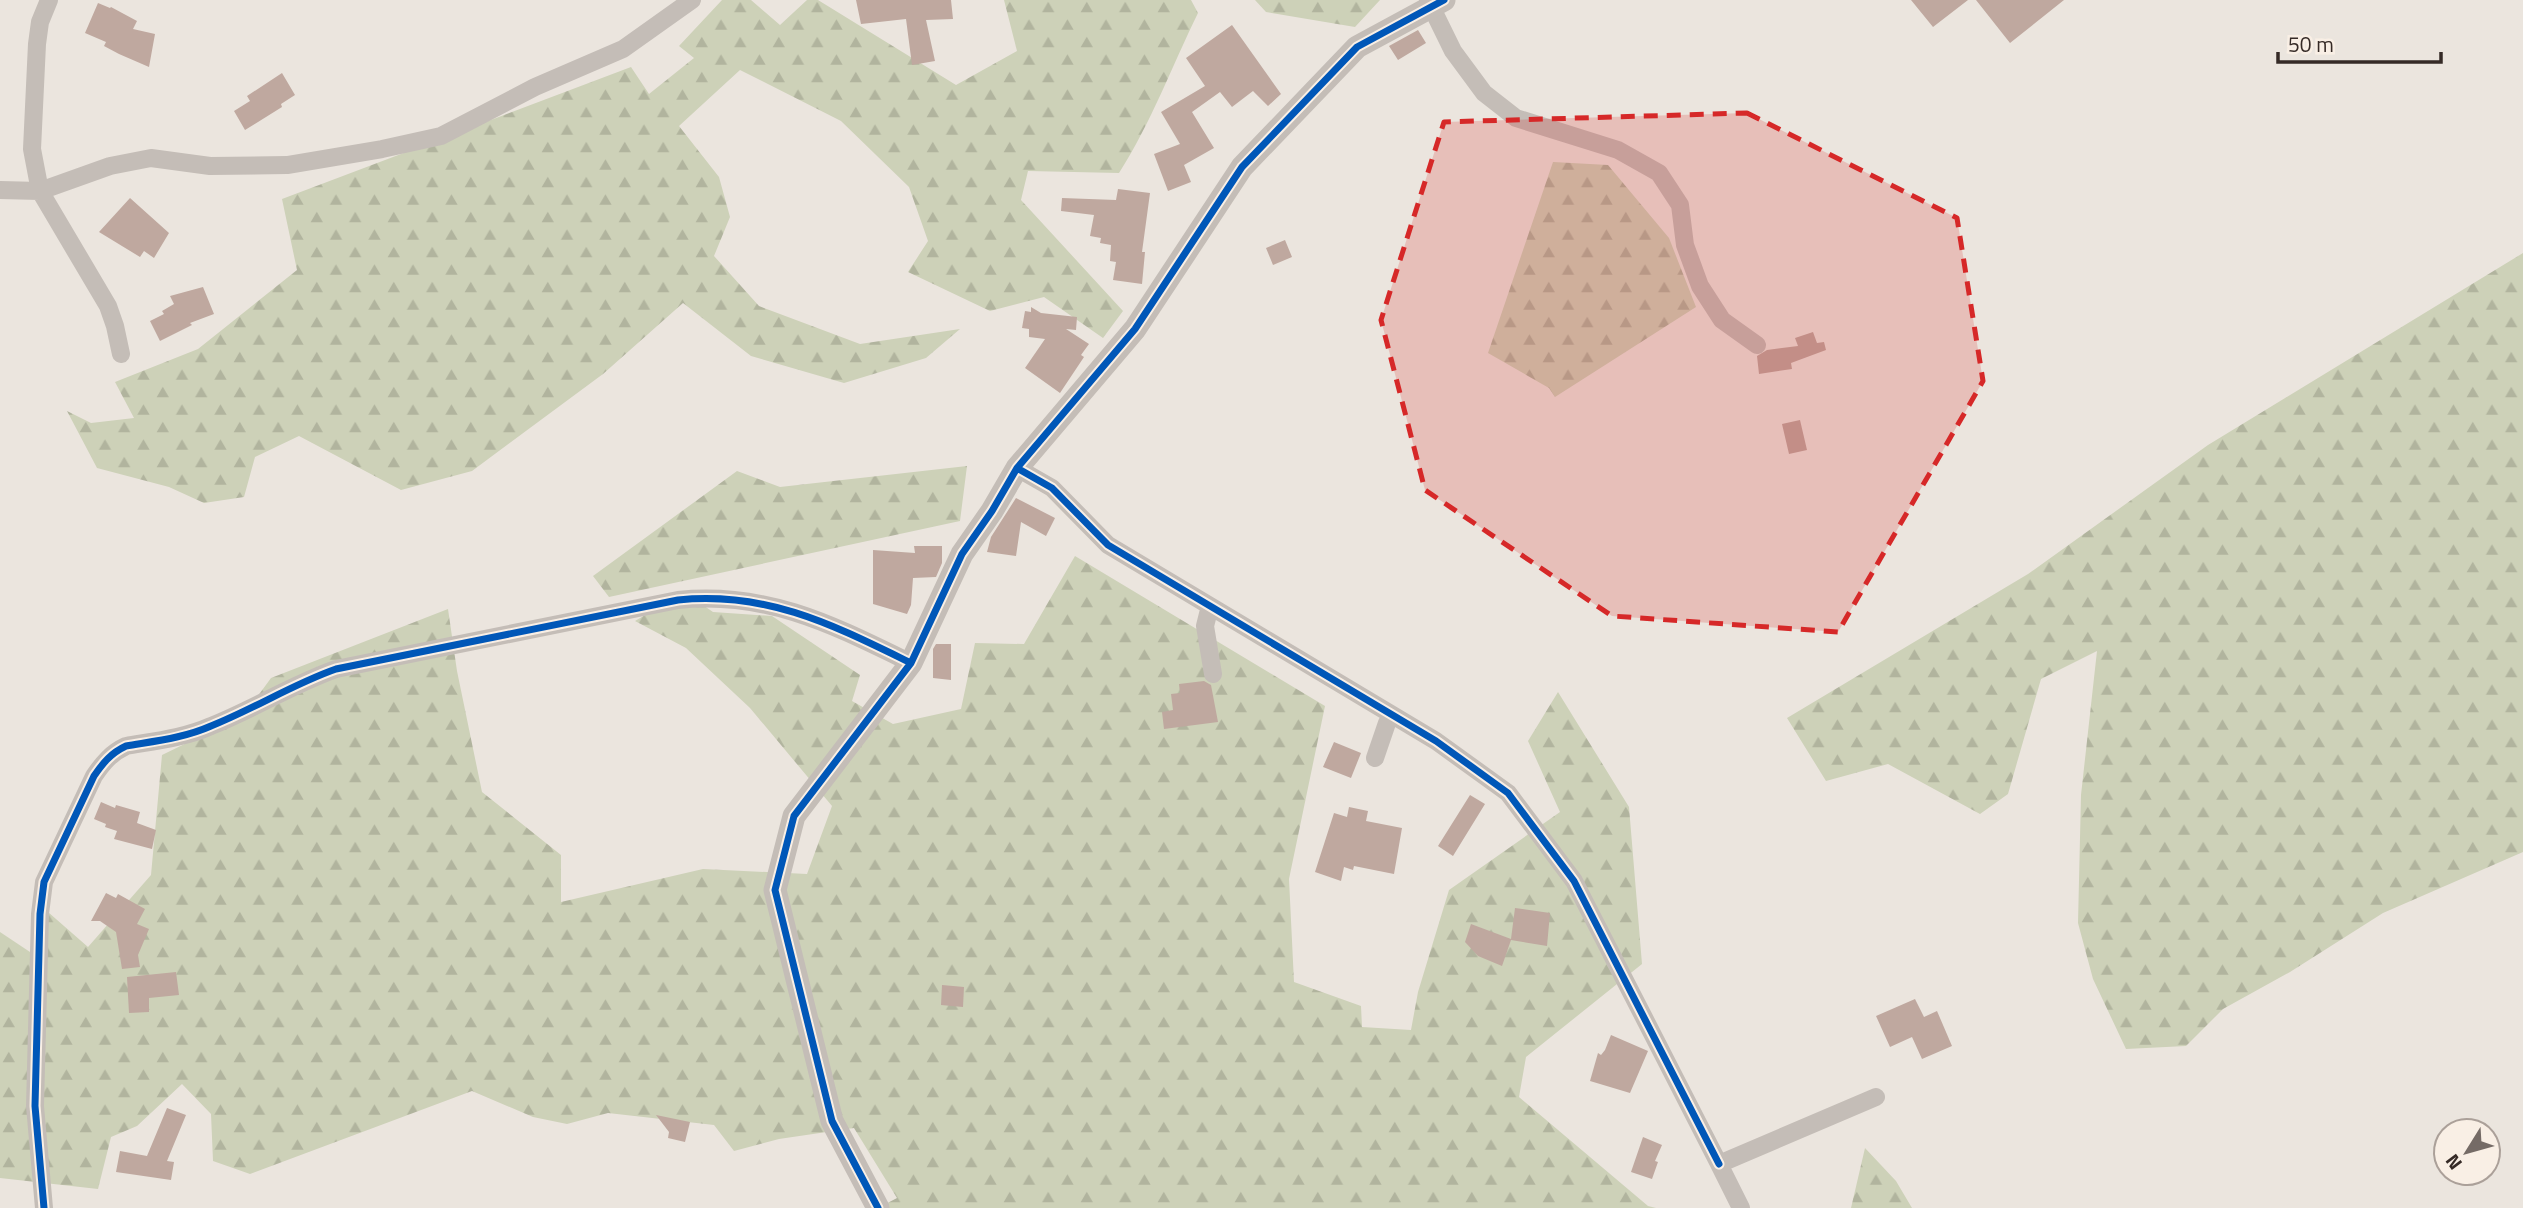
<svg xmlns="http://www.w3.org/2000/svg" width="2523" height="1208" font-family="'Titillium Web',sans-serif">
  <defs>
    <pattern id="forest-firs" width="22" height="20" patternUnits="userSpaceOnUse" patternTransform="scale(1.75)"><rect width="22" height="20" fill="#cdd1b8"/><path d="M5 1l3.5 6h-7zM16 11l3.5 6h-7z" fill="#b1b49e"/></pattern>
  </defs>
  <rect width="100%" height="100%" fill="#ebe5de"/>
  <path fill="url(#forest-firs)" d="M722 0H751L780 25 807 0H818L956 85 1017 51 1004 0H1191L1198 13C1172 66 1151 123 1119 173L1028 171 1021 200 1123 311 1103 338 1044 297 990 311 908 272 928 241 909 187 841 121 740 70 679 126 719 177 730 217 714 256 759 306 860 344 960 329 926 358 844 383 751 356 683 303 603 374 472 471 401 490 299 436 255 457 244 497 204 503 169 487 97 468 67 411 91 423 134 418 115 382 198 349 297 270 282 199 631 67 649 94 694 58 679 46Z
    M1255 0H1380L1355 27 1266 12Z
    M1553 162 1608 165 1669 238 1696 307 1555 397 1549 388 1488 353Z
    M2523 253V852L2383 913 2290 972 2223 1009 2186 1046 2126 1049 2093 979 2078 923 2081 795 2097 651 2041 679 2008 794 1980 814 1888 764 1826 781 1787 718 2028 574 2208 445Z
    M967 466 960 521 609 597 593 576 737 471 780 487Z
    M1075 556 1325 706 1289 879 1294 982 1361 1006 1362 1027 1411 1030 1418 992 1449 890 1560 812 1528 741 1558 692 1629 807 1642 964 1526 1057 1519 1097 1648 1206 1656 1208H878L897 1198 854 1128 779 1139 734 1151 714 1125 608 1113 567 1124 533 1117 472 1091 250 1174 213 1161 211 1114 182 1084 137 1126 111 1137 98 1189 0 1178V932L30 952 48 912 88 947 151 875 162 755 244 715 271 678 448 609 457 671 482 792 561 855V902L703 869 807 874 832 806 750 708 686 648 635 621 684 592 713 612 772 616 860 675 852 701 893 724 961 709 975 643 1024 644Z
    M1865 1148 1896 1181 1912 1208H1851Z"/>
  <path fill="#bfa89f" d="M856 0H951L953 19 926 20 935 61 912 65 906 19 861 24Z
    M1911 0H1968L1933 27Z
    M1976 0H2064L2010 43Z
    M98 3 110 8 111 7 137 21 133 29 155 34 149 67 119 54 104 46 106 42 85 33Z
    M1232 25 1281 94 1268 106 1253 91 1232 107 1220 92 1192 112 1214 148 1184 165 1191 182 1168 191 1154 154 1180 144 1161 112 1205 86 1186 58Z
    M1418 30 1426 43 1398 60 1389 46Z
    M282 73 295 95 281 104 282 107 245 130 234 111 250 101 247 96Z
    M1118 189 1150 193 1142 252H1145L1142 284 1113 280 1116 262 1110 261 1111 245 1100 243 1101 238 1090 236 1094 215 1061 211 1062 198 1116 200Z
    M130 198 169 233 154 258 144 251 140 257 99 232Z
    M1285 240 1292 257 1273 265 1266 248Z
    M203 287 214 314 190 323 192 325 160 341 150 321 164 314 162 311 174 304 170 296Z
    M1031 307 1041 313 1077 317 1076 330 1066 329 1089 344 1081 355 1084 357 1060 393 1025 368 1045 339 1029 337V329L1022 328 1025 311 1031 312Z
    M1813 332 1817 343 1824 342 1826 350 1791 363 1792 369 1759 374 1757 356 1767 350 1798 346 1795 338Z
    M1800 420 1807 450 1789 454 1782 424Z
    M1016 498 1055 518 1046 536 1021 522 1016 556 987 552 991 537Z
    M914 546H942V563L936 577 913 578 911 605 907 614 873 604V550L915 553Z
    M936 644H951V680L933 678V649Z
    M1204 681 1211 685 1218 722 1164 729 1162 712 1173 710 1171 694 1180 693 1179 684Z
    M1334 742 1361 753 1351 778 1323 767Z
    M1470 795 1485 804 1453 856 1438 846Z
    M101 802 115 808 116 805 140 812 137 823 156 830 152 849 114 839 117 831 105 827 106 824 94 819Z
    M1349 807 1368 811 1366 821 1402 828 1394 874 1354 866 1353 870 1344 867 1341 881 1315 872 1334 813 1347 817Z
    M106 893 116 898 118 894 145 909 137 924 149 929 138 955 140 967 122 969 116 932 100 921H91Z
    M1515 908 1550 913 1547 946 1511 940 1502 966 1478 956 1465 942 1471 924 1511 939Z
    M176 972 179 995 149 998V1012L129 1013 127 977Z
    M942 985 964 987 963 1007 941 1005Z
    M1915 999 1924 1017 1937 1011 1952 1046 1922 1059 1912 1037 1890 1047 1876 1016Z
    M1611 1035 1648 1051 1630 1093 1590 1081 1598 1053 1601 1055 1605 1050Z
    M167 1108 186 1115 167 1161 174 1162 171 1180 116 1172 120 1151 147 1156Z
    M656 1115 690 1122 685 1142 668 1138 669 1132Z
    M1643 1137 1662 1145 1655 1161 1658 1162 1652 1179 1631 1172Z"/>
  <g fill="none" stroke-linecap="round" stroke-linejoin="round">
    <path stroke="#c4bdb7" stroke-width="18" d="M49 0 40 22 37 44 32 149 40 191 108 306 115 326 121 354
      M1428 0 1453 51 1484 93 1516 118 1618 150 1659 173 1680 205 1685 245 1700 286 1722 320 1757 345
      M0 190 40 191 110 166 151 158 210 166 287 165 382 149 441 136 535 87 623 49 692 0
      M1017 468 1052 488 1108 545 1436 741 1508 793 1574 881 1719 1164
      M1210 606 1205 626 1213 674
      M1375 758 1387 723 1392 715
      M44 1208 35 1106 40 914 44 882 94 776C103 763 111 753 126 746 155 741 184 738 211 726 254 709 293 684 336 669L678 600C768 591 833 625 911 663
      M1741 1208 1719 1164 1876 1097"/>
    <path stroke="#c4bdb7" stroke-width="23" d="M878 1208 832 1121 775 890 794 816 911 663 962 554 992 511 1017 468 1135 329 1242 167 1357 47 1444 0"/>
    <g stroke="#f9efe5" stroke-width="11">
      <path id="cycleway" d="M1017 468 1052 488 1108 545 1436 741 1508 793 1574 881 1719 1164
        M44 1208 35 1106 40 914 44 882 94 776C103 763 111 753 126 746 155 741 184 738 211 726 254 709 293 684 336 669L678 600C768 591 833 625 911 663
        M878 1208 832 1121 775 890 794 816 911 663 962 554 992 511 1017 468 1135 329 1242 167 1357 47 1444 0"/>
    </g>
    <use href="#cycleway" stroke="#0057b8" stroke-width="7"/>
  </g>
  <path fill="#d62828" fill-opacity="0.2" stroke="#d62828" stroke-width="5" stroke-dasharray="14 9" stroke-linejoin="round" d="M1747 113 1957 218 1983 381 1838 632 1612 616 1425 490 1381 320 1444 122Z"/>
  <g transform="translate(2467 1152) rotate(233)"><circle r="33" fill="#f9efe5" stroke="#aba099" stroke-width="2"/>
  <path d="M0-5L12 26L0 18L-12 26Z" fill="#756b66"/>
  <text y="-10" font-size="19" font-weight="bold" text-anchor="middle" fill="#352a26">N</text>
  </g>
  <path d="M2278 52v10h163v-10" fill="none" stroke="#352a26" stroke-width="3.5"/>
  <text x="2288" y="52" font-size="21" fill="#352a26" stroke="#f9efe5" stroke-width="5" paint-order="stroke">50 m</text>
</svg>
